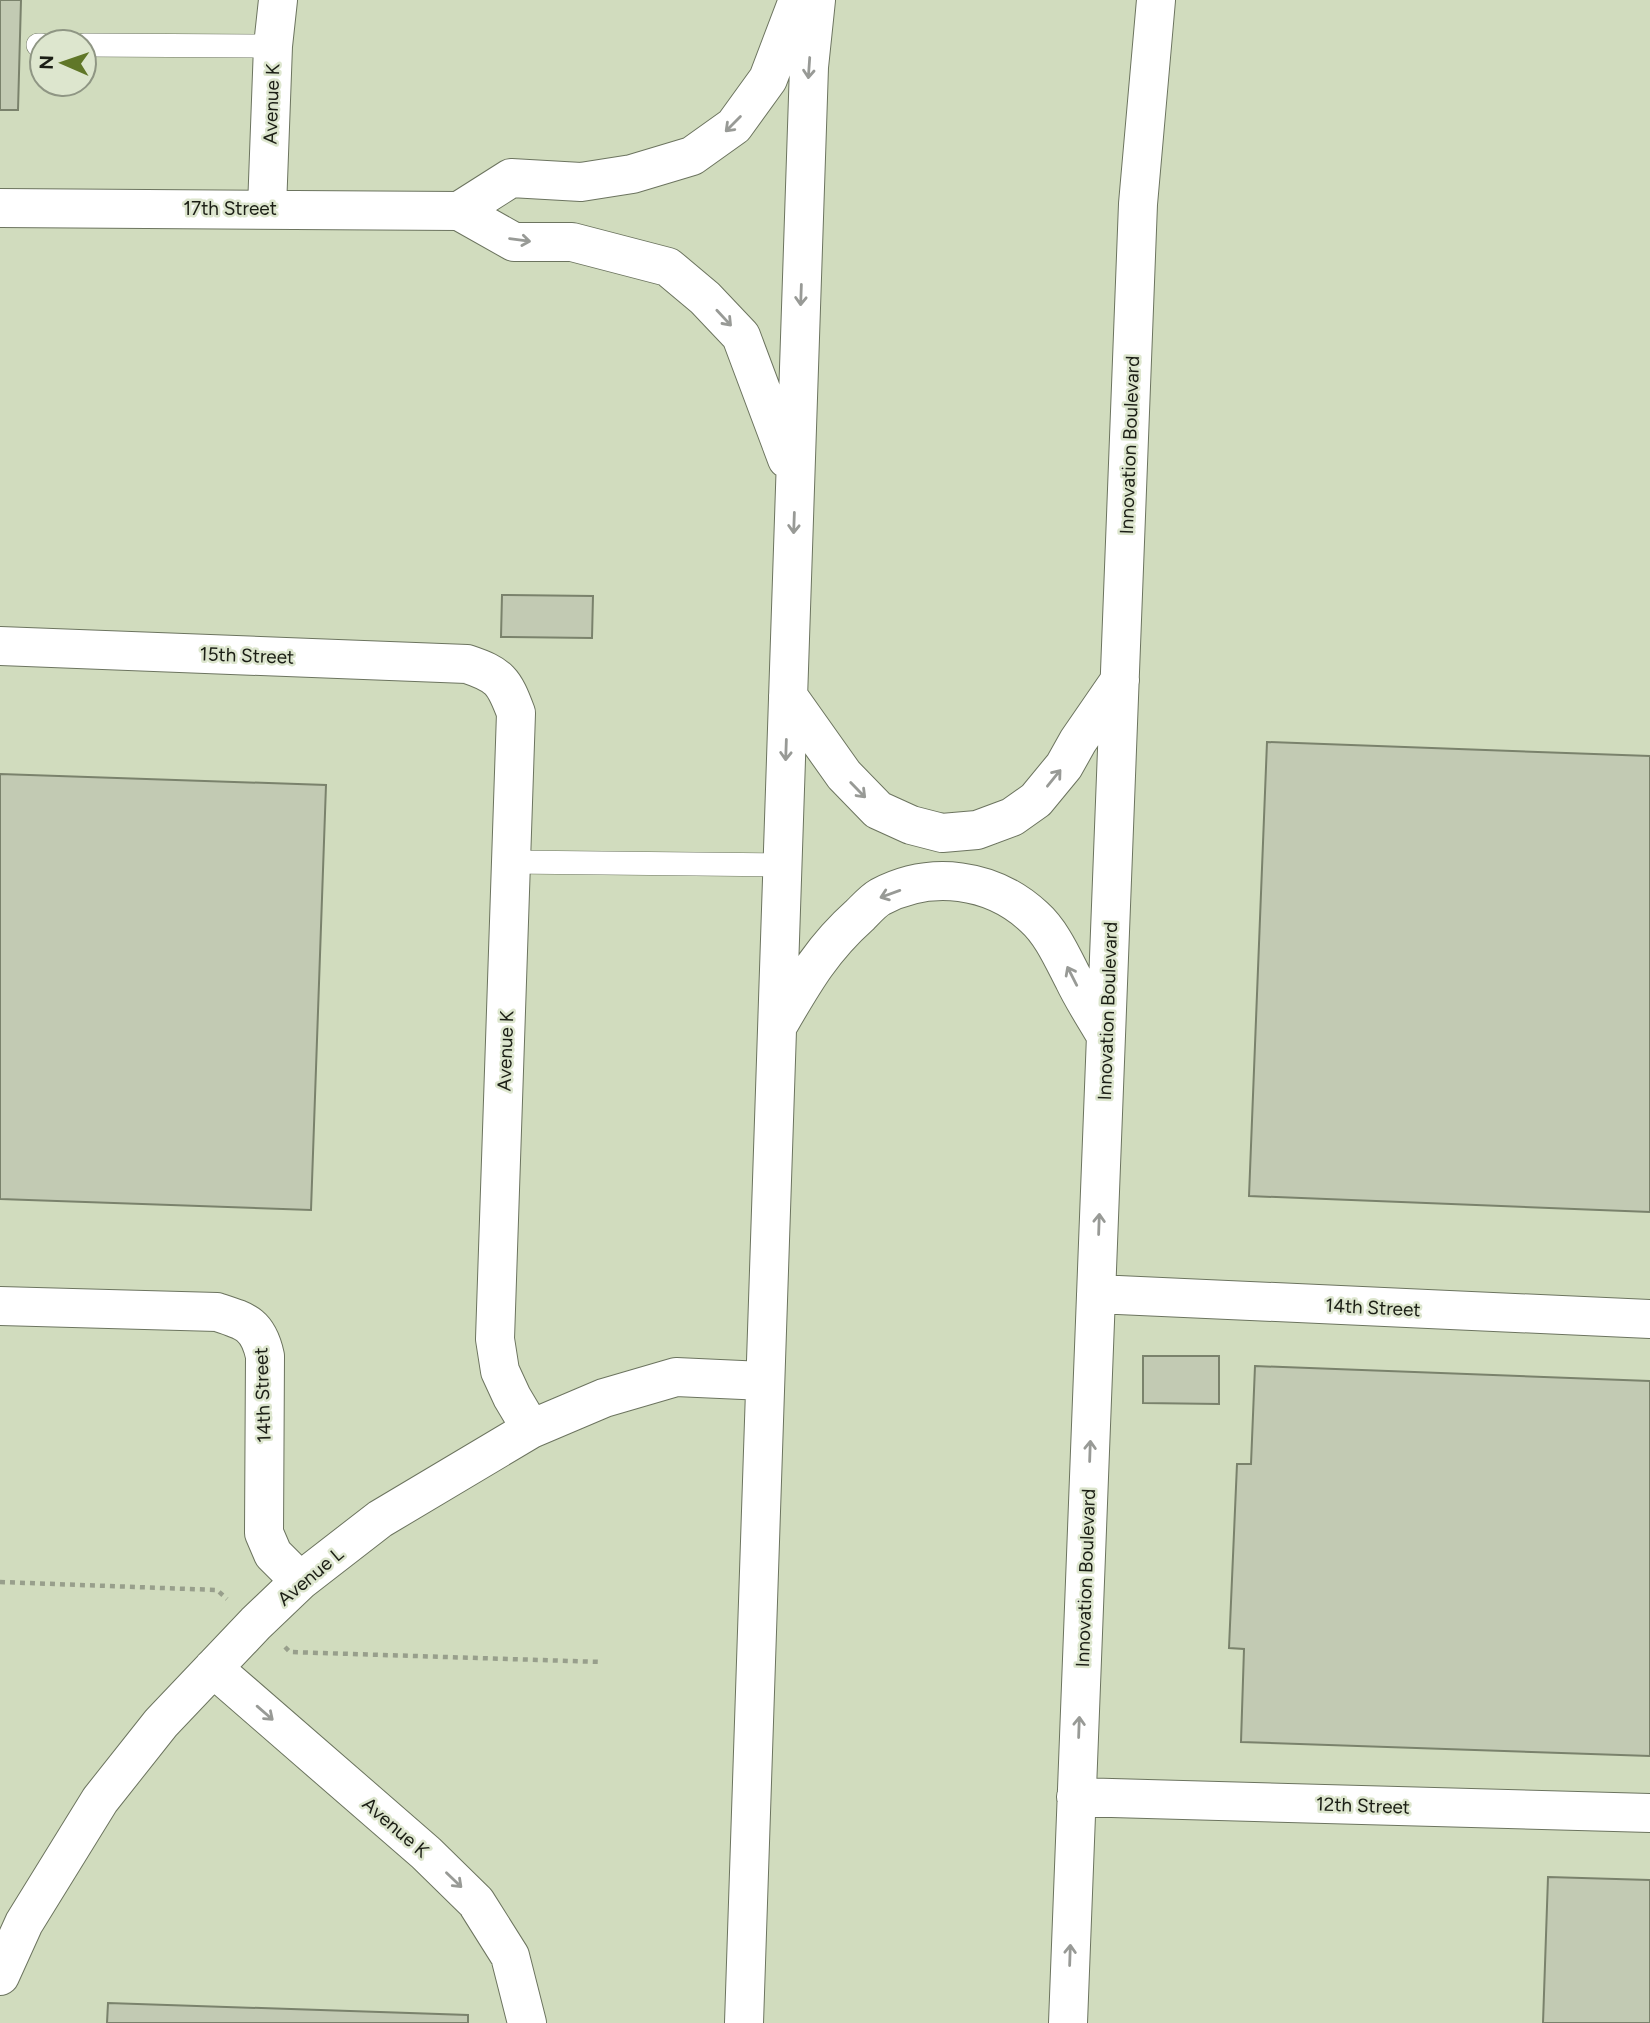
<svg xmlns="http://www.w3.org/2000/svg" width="1650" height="2023" font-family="Figtree,sans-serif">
  <rect width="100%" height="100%" fill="#dde6ce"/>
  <path fill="#d1dcbe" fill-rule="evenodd" d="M0 0H1650V2023H0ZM42 42H84V84H42Z"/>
  <path fill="#c2cab3" stroke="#7a826c" stroke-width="2" d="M0 0H21L18 110H0Z
    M502 595 593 596 592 638 501 637Z
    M1267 742 1650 756V1212L1249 1196Z
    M0 774 326 785 311 1210 0 1199Z
    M1143 1356H1219V1404L1143 1403Z
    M1255 1366 1650 1381V1756L1241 1742 1244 1649 1229 1648 1237 1464H1251Z
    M1548 1877 1650 1880V2023H1543Z
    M108 2003 468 2015V2023H107Z"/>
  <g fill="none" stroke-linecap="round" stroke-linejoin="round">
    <g stroke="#6c745f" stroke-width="24">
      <path id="service" d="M38 45H42
        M84 45 273 46
        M511 862 782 865"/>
    </g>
    <g stroke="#6c745f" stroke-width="40">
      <path id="minor" d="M0 208 459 211 514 242H572L668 267 705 298 741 336 787 459
        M267 208 273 46 278 0
        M459 211 511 178 581 182 632 174 692 156 734 126 768 79 798 0
        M0 646 467 664C500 675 504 681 516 713L495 1339 500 1371 512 1397 531 1429
        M788 696 844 775 878 810 911 825 942 833 977 830 1012 817 1036 800 1064 766 1078 741 1120 680
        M780 1022C805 979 823 948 860 915 866 909 873 901 880 897 931 870 992 878 1034 917 1052 933 1063 959 1074 980 1083 999 1095 1017 1106 1036
        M1096 1294 1650 1319
        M0 1306 217 1312C245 1321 258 1324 265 1356L264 1533 273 1554 300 1581
        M213 1668 426 1853 476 1902 510 1956 527 2023
        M1076 1797 1650 1813
        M0 1976 24 1923 100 1800 161 1723 256 1623 300 1581 380 1519 531 1429 604 1398 676 1377 765 1381
        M744 2023 809 67 816 0
        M1068 2023 1138 204 1156 0"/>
    </g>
    <path stroke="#989f8c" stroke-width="4.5" stroke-dasharray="5 5" stroke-linecap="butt" d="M0 1582 217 1590 227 1599
      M285 1647 290 1652 602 1662"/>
    <use href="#service" stroke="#fff" stroke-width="23"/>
    <use href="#minor" stroke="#fff" stroke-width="38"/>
  </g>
  <defs><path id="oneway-shaft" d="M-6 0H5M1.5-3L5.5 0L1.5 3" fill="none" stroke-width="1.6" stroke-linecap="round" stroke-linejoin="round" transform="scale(1.75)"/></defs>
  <g stroke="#989a96">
    <use href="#oneway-shaft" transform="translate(809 68) rotate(94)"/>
    <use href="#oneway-shaft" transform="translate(733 124) rotate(135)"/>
    <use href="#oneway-shaft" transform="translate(520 240) rotate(8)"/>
    <use href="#oneway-shaft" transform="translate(801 295) rotate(92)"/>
    <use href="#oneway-shaft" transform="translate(724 318) rotate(47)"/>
    <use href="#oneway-shaft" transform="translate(794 523) rotate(92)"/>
    <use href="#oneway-shaft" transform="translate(786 750) rotate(92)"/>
    <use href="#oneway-shaft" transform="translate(1054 778) rotate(-51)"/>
    <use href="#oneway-shaft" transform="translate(858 790) rotate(46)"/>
    <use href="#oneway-shaft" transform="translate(890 894) rotate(160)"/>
    <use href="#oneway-shaft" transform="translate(1072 976) rotate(-117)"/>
    <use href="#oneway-shaft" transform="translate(1099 1224) rotate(-88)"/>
    <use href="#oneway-shaft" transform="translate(1090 1451) rotate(-88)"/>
    <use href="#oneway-shaft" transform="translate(265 1713) rotate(41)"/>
    <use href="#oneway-shaft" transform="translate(1079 1727) rotate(-88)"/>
    <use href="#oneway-shaft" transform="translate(454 1880) rotate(44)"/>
    <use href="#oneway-shaft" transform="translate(1070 1955) rotate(-88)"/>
  </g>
  <g text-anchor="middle" stroke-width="5" stroke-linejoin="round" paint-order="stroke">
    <g font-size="19" fill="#1b1e15" stroke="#dde6ce">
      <text transform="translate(271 104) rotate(-88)" y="7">Avenue K</text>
      <text x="230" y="215">17th Street</text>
      <text transform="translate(1129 445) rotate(-88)" y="7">Innovation Boulevard</text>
      <text transform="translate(247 655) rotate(2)" y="7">15th Street</text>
      <text transform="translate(1107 1011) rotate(-88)" y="7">Innovation Boulevard</text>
      <text transform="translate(505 1051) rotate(-88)" y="7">Avenue K</text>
      <text transform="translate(1373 1307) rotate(3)" y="7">14th Street</text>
      <text transform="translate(262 1395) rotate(-92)" y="7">14th Street</text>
      <text transform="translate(310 1576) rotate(-40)" y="7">Avenue L</text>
      <text transform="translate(1085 1578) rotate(-88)" y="7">Innovation Boulevard</text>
      <text transform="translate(1363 1805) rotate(2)" y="7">12th Street</text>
      <text transform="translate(396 1827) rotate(41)" y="7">Avenue K</text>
    </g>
  </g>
  <g transform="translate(63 63) rotate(272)"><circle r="33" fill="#dde6ce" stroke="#8f9684" stroke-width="2"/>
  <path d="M0-5L12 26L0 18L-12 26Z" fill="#607728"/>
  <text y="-10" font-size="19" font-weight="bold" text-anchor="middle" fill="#1b1e15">N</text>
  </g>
</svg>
